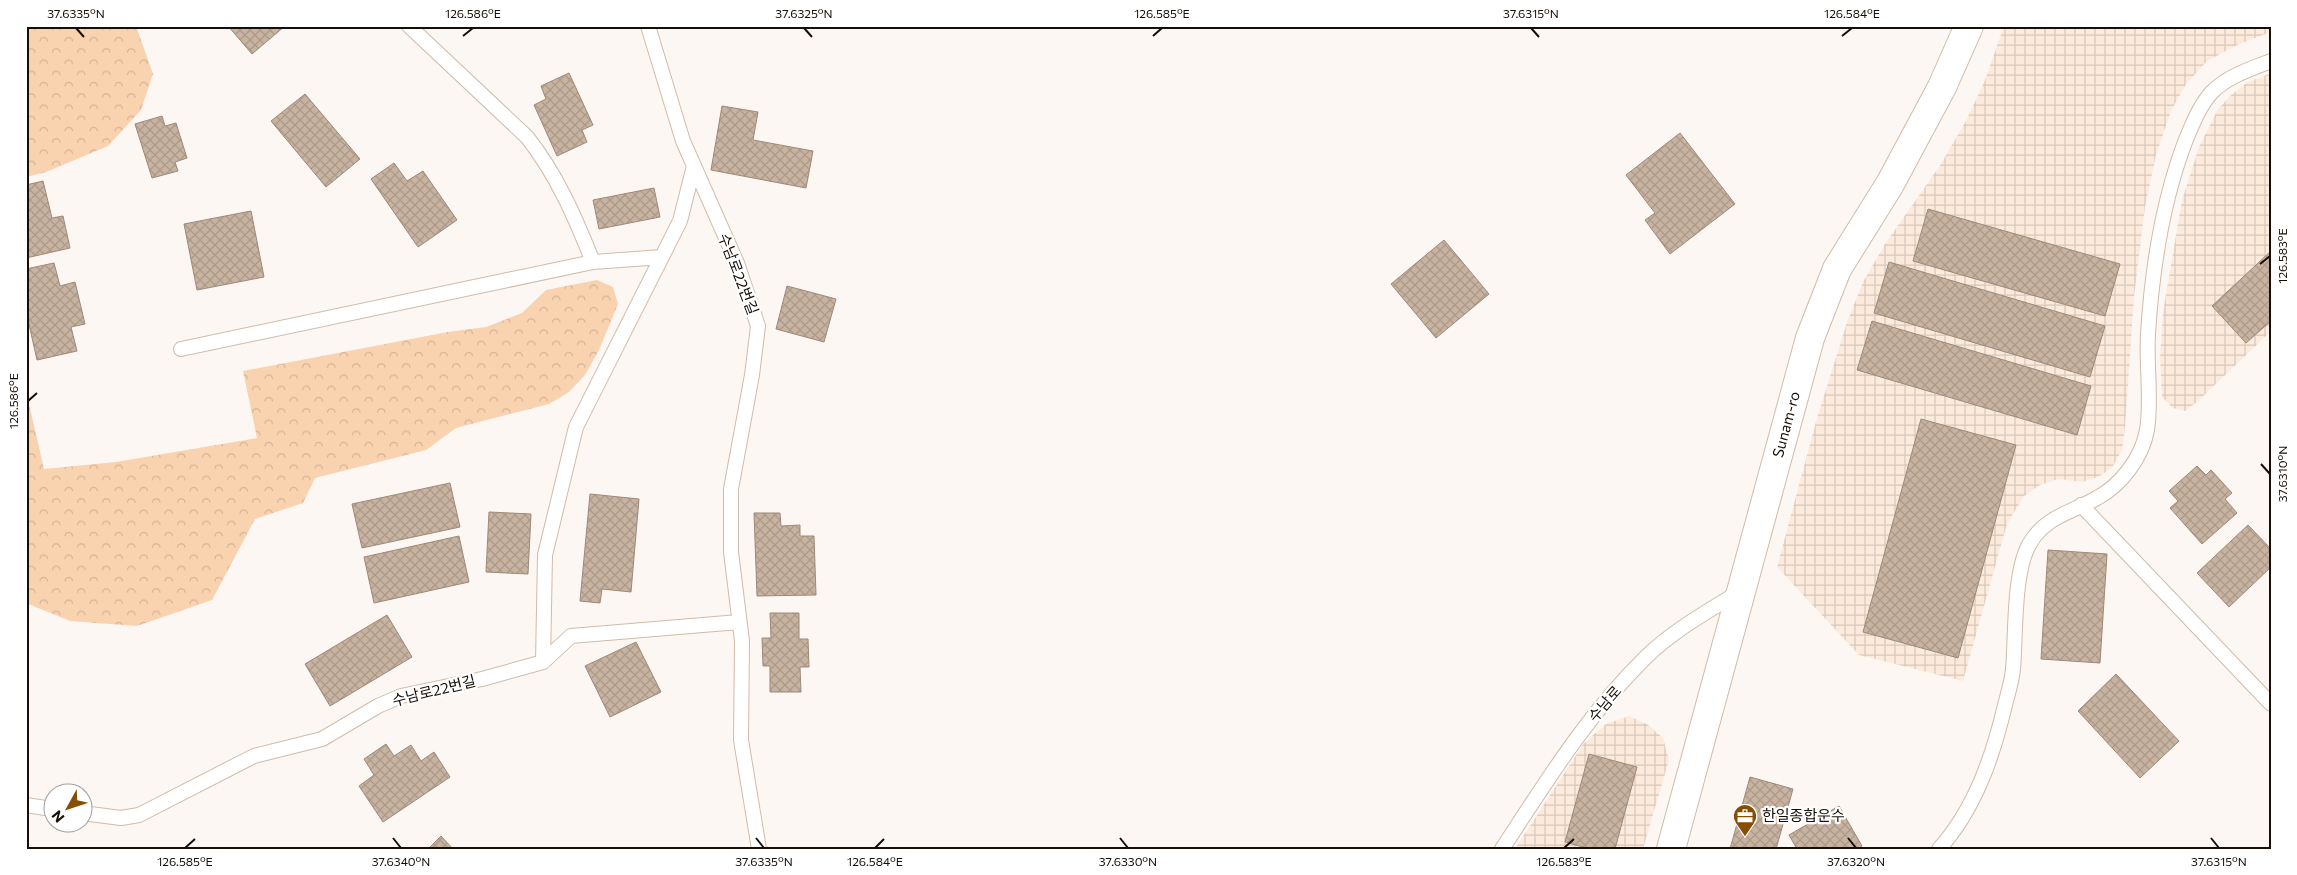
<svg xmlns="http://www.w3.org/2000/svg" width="2297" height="875" font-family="Commissioner,'Noto Sans KR',sans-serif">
  <defs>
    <pattern id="industrial-grid" width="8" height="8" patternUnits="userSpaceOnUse" patternTransform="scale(1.25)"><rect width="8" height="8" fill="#fcebdc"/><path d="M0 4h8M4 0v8" fill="none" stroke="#d7c8bb"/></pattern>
    <pattern id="forest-crowns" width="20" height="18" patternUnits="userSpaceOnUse" patternTransform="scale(1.25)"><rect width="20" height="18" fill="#f9d2b0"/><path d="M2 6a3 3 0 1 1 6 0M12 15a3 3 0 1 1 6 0" fill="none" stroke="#d5b396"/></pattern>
    <pattern id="building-cross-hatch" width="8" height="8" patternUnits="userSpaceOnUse" patternTransform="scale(1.25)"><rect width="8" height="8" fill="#c8b3a1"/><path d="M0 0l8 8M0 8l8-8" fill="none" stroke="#ab9989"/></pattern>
  </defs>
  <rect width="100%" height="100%" fill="#fcf7f3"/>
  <path fill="url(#industrial-grid)" d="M2004 26H2271V32L2237 45 2207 61 2186 84 2171 111 2156 155 2145 207 2134 297 2125 427 2122 450 2112 468 2098 477 2082 482 2058 479 2040 485 2024 496 2007 524 1963 681 1859 655 1777 567 1817 418 1847 322 1863 282 1885 244 1939 167 1966 121 1985 80Z
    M2269 74 2271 331 2198 401 2185 411 2173 408 2162 397 2160 358 2163 312 2182 200 2199 147 2218 109 2231 95 2248 82Z
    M1629 716 1647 724 1663 738 1669 760 1643 849H1515L1584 743 1606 724Z"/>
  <path fill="url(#forest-crowns)" d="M26 26H136L153 74 141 110 108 146 46 172 26 177Z
    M597 280 613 287 618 304 599 350 585 375 569 392 549 404 456 428 426 450 315 478 303 503 255 519 212 600 137 626 70 621 26 603V391L44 469 116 462 257 438 243 371 448 332 486 327 522 313 546 290Z"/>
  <path fill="url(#building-cross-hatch)" stroke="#9d8978" d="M228 26H285L252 54Z
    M569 73 593 125 582 130 587 142 557 156 534 105 546 99 541 86Z
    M305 94 360 159 326 187 271 121Z
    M722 106 758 112 753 140 813 151 806 188 711 170Z
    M162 116 165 126 176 123 187 158 175 162 178 171 152 178 135 124Z
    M1680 133 1735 204 1670 254 1645 220 1655 213 1626 175Z
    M394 163 407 181 423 171 457 220 418 247 371 179Z
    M43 181 52 218 63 216 70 248 26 258V185Z
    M654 188 660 217 599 229 593 200Z
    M1928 209 2120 264 2105 316 1913 261Z
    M251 211 264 277 197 290 184 224Z
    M1444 240 1489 294 1436 338 1391 284Z
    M2271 251V321L2246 343 2212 306Z
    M1889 262 2105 326 2090 377 1874 313Z
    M54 263 60 286 75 282 85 324 71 327 77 351 37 360 26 311V269Z
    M787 286 836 299 824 342 776 329Z
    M1872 321 2091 386 2077 435 1857 370Z
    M1921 419 2016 445 1958 658 1863 632Z
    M2197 466 2206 475 2211 470 2232 493 2225 499 2237 513 2202 544 2170 508 2178 501 2169 491Z
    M450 483 460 527 362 548 352 504Z
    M590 494 639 499 631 592 602 589 600 603 580 601Z
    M489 512 531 514 528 574 486 572Z
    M754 513H780L781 526 800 525V536H814L816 595 757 596Z
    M2248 525 2271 549V567L2229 607 2197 573Z
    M459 536 469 582 374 603 364 557Z
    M2048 550 2107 554 2100 663 2041 659Z
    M770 613H799V639H808L809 667H800L801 692H770V666H763L762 638H771Z
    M387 615 412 657 330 706 305 664Z
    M636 642 661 692 610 717 585 666Z
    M2116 674 2179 741 2140 778 2078 711Z
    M386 744 394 756 411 745 421 761 434 752 450 777 383 822 359 786 374 775 364 759Z
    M1589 754 1637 767 1615 849H1590L1565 842Z
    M1750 777 1793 789 1776 849H1730Z
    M1839 806 1862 846 1858 849H1797L1789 835Z
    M441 836 453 849H428Z"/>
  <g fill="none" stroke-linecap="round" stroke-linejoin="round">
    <g stroke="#d0bba9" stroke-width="16">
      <path id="service" d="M409 26 527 137C557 175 575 217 593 262
        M648 26 683 141 737 263 758 326 752 375 731 489V552L742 641 741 740 759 849
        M181 349 593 262 662 257
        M2081 505 2271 704
        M543 662 545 555 576 427 680 221 694 166
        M26 805 52 809
        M82 813 121 818 139 815 254 756 322 739 378 706 401 696 482 679 543 662 571 636 739 622
        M1502 849C1546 782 1588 714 1645 658 1672 631 1707 612 1739 592
        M1939 849C1975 809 1993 756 2005 705 2008 693 2012 681 2013 669 2016 636 2013 571 2030 543 2046 516 2071 513 2097 498 2121 485 2142 458 2147 430 2152 399 2146 366 2148 334 2152 269 2162 203 2185 142 2192 125 2199 107 2211 93 2226 77 2250 69 2271 61"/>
    </g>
    <g stroke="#d0bba9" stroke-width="30">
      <g id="tertiary">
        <path id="s1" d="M1671 849 1810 338 1837 269 1890 184 1942 87 1969 26"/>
      </g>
    </g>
    <use href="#service" stroke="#fff" stroke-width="14"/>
    <use href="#tertiary" stroke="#fff" stroke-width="28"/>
  </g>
  <path fill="none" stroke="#160f08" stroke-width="2" d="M76 28 84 37M804 28 812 37M1531 28 1539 37M463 36 473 28M1153 36 1162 28M1842 36 1852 28M2260 264 2270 256M28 401 37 393M2261 464 2270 474M393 838 401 848M756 838 764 848M1120 838 1128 848M1848 838 1856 848M2211 838 2219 848M185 848 195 839M875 848 884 839M1564 848 1574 839"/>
  <defs>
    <g id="office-pin" transform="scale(1.25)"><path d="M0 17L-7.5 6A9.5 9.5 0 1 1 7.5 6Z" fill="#874d03" stroke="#fff"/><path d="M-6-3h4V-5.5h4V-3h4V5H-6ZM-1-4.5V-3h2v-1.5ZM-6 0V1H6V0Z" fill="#fff"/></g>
  </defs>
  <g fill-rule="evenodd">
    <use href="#office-pin" x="1745" y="816"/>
  </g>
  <g text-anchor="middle" stroke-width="4.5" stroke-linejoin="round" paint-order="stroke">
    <g font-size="15" fill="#160f08" stroke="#fff">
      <text transform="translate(738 274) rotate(69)" y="5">수남로22번길</text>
      <text dy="5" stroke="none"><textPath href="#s1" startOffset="440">Sunam-ro</textPath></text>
      <text transform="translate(434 691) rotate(-14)" y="5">수남로22번길</text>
      <text transform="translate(1605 704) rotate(-49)" y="5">수남로</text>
    </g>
    <g font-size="15" fill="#160f08" stroke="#fff" text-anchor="start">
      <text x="1762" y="821">한일종합운수</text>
    </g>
  </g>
  <rect width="2297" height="875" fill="none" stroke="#ffffff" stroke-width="55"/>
  <g transform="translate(68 808) rotate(230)"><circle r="24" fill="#ffffff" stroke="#a29f9c"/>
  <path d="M0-4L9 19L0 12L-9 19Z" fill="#874d03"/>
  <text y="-8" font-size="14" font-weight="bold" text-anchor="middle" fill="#160f08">N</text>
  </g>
  <rect x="28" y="28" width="2242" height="820" fill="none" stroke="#160f08" stroke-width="2"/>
  <g font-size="12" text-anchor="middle" fill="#160f08">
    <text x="76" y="18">37.6335°N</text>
    <text x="473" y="18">126.586°E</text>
    <text x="804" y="18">37.6325°N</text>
    <text x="1162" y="18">126.585°E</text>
    <text x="1531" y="18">37.6315°N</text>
    <text x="1852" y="18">126.584°E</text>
    <text transform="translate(2283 256) rotate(-90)" y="4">126.583°E</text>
    <text transform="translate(14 401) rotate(-90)" y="4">126.586°E</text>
    <text transform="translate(2283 474) rotate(-90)" y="4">37.6310°N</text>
    <text x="185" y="866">126.585°E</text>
    <text x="401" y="866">37.6340°N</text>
    <text x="764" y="866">37.6335°N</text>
    <text x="875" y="866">126.584°E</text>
    <text x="1128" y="866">37.6330°N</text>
    <text x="1564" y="866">126.583°E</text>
    <text x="1856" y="866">37.6320°N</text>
    <text x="2219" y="866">37.6315°N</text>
  </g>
</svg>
